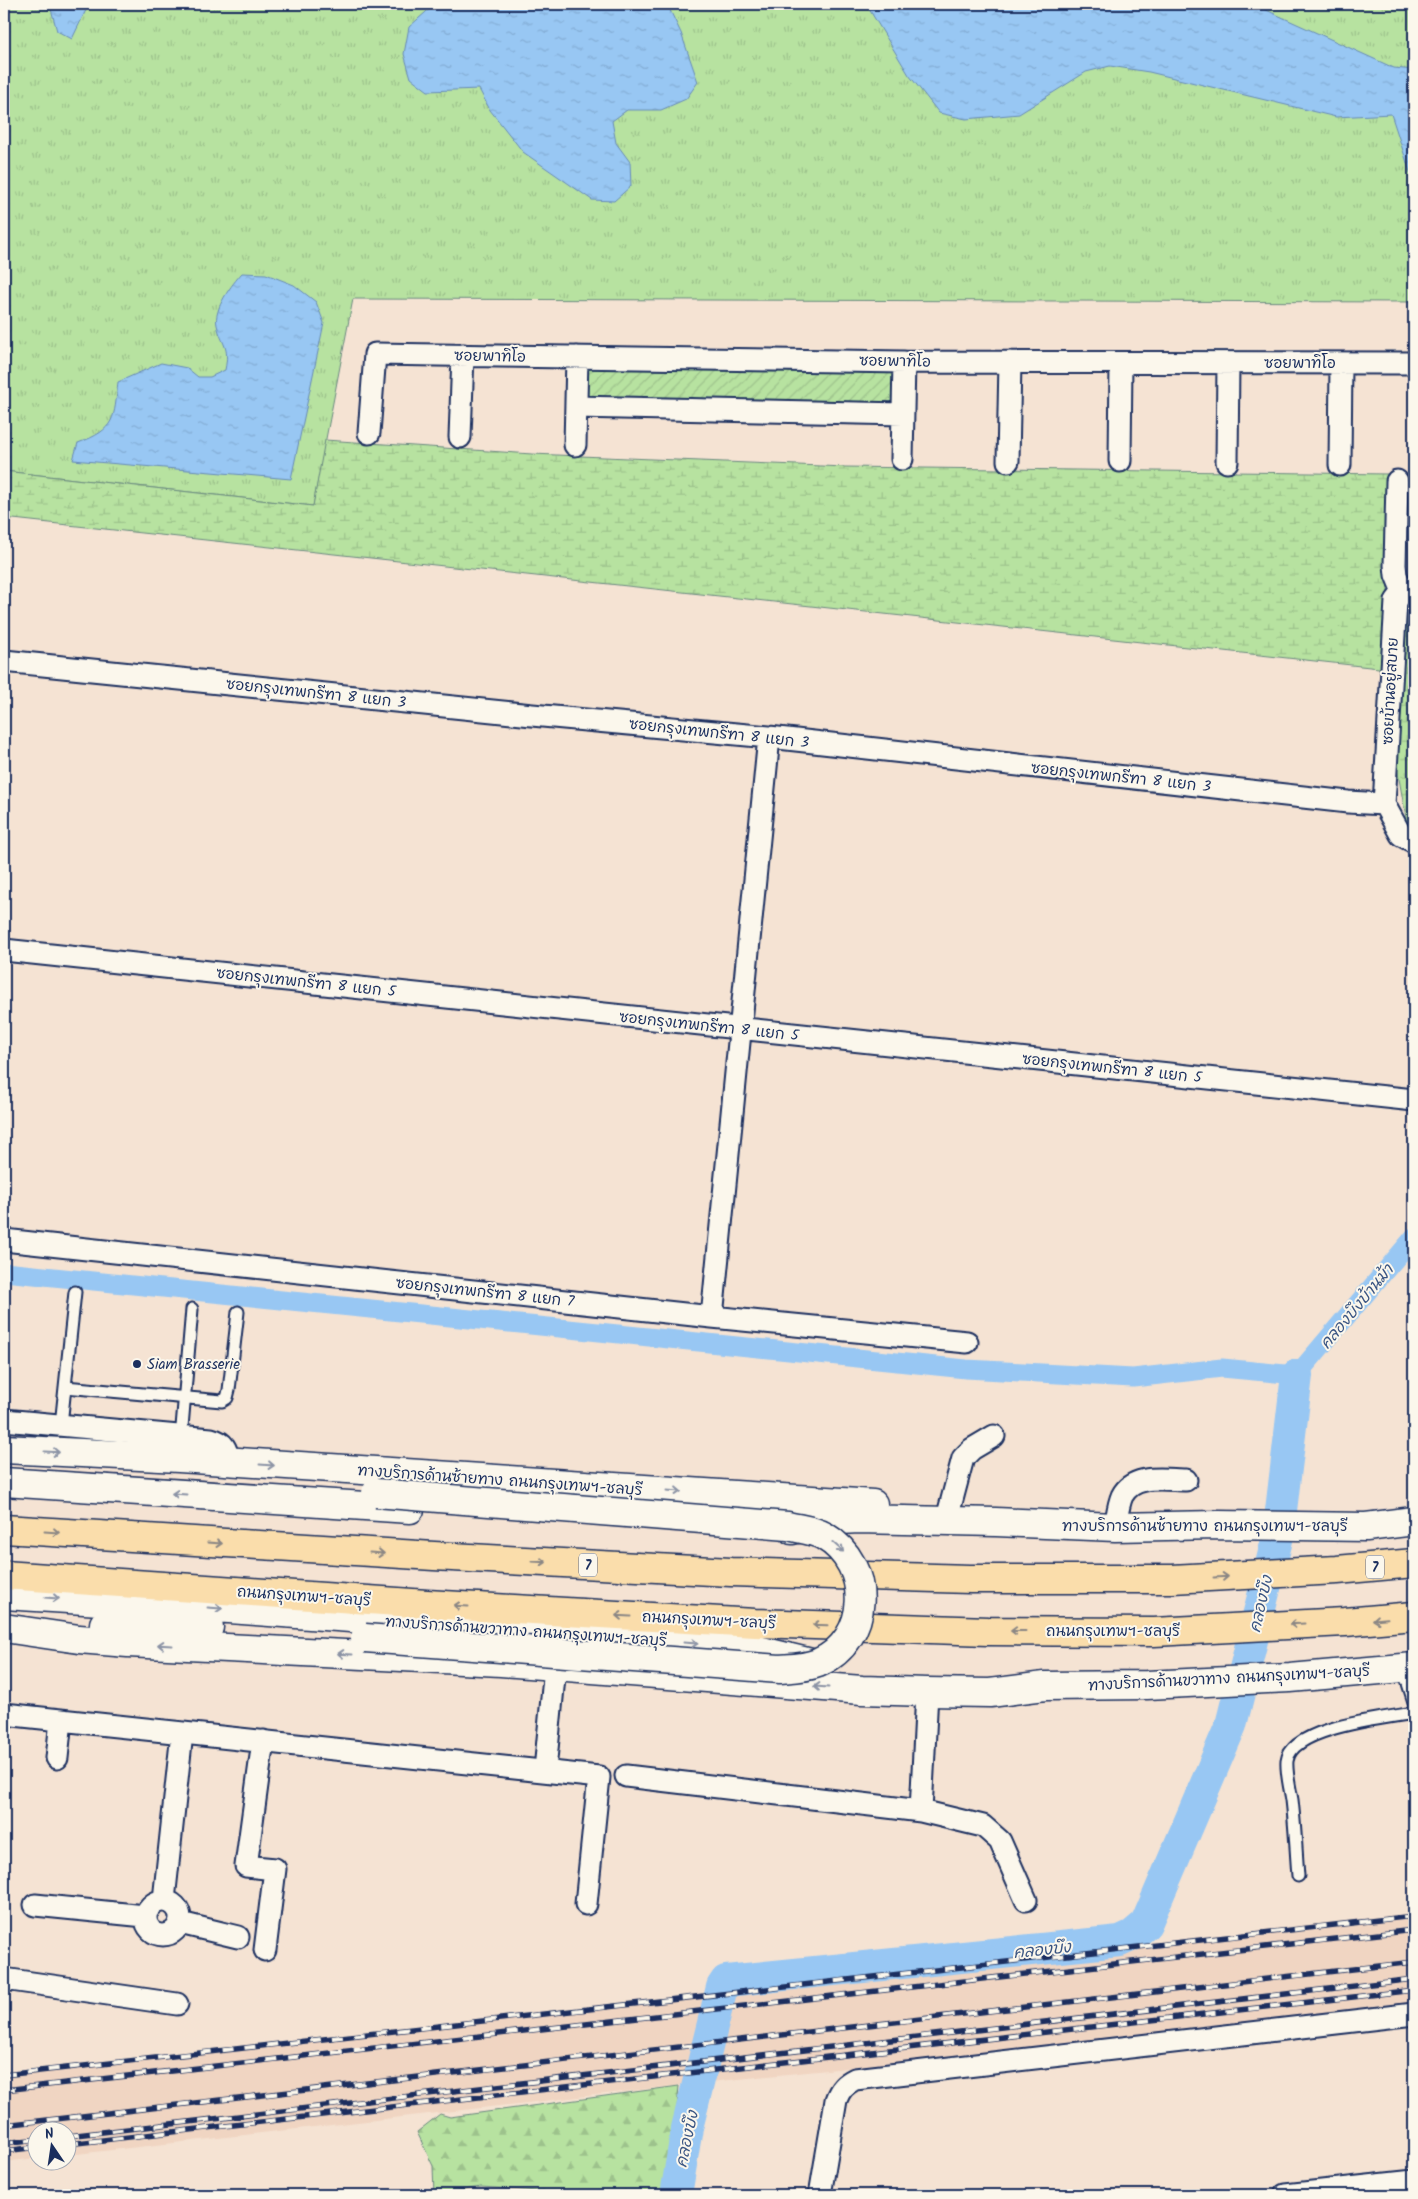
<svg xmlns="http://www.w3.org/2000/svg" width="1418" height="2199" font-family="Kalam,'Playpen Sans Thai',sans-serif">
  <defs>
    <pattern id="grass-tufts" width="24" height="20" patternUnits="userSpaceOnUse" patternTransform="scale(1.25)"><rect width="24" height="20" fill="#b7e2a0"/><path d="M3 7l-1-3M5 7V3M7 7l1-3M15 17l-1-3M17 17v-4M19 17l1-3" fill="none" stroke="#9dc28c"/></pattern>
    <pattern id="forest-firs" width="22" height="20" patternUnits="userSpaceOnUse" patternTransform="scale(1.25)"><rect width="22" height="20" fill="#b7e2a0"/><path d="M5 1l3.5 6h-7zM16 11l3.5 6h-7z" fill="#9dc28c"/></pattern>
    <pattern id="wetland-marsh" width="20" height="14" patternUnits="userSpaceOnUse" patternTransform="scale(1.25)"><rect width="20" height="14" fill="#b7e2a0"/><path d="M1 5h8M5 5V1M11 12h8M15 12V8" fill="none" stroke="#9dc28c"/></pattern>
    <pattern id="garden-furrows" width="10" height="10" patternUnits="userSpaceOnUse" patternTransform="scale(1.25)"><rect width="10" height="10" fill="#b7e2a0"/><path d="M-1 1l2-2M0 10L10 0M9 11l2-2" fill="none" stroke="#9dc28c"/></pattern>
    <pattern id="water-ripples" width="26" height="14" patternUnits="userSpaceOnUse" patternTransform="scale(1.25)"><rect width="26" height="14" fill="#98c7f3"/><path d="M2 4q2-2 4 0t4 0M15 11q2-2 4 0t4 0" fill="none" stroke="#82abd3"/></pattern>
  </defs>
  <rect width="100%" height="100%" fill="#f5e3d3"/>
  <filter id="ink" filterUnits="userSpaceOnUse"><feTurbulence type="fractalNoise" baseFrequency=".02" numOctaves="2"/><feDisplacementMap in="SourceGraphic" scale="10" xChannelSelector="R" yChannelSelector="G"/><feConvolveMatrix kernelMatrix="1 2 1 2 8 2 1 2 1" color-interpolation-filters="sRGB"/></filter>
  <g filter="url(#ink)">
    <path fill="#f0d5c2" d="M1414 1913V2010L710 2082 68 2155V2132H38L37 2158 4 2162V2073Z"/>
    <path fill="url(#grass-tufts)" stroke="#69887f" d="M4 4H1414V302L353 299 313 506 4 471Z"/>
    <path fill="url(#forest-firs)" stroke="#69887f" d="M679 2086 669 2195H558L552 2192 481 2187 434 2195 433 2166 417 2132 440 2114 450 2117Z"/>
    <path fill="url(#wetland-marsh)" stroke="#69887f" d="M325 440 532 454 845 467 1388 474V608L1414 605V823H1407L1379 668 4 518V471L313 506Z"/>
    <path fill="url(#garden-furrows)" stroke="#69887f" d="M583 363 894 368 895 407 582 399Z"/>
    <path fill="url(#water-ripples)" stroke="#668ab7" d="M19 4H87V8L72 39 57 31 51 9Z
      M435 4H667L681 33 698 82 686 99 661 110H627L612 121 616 143 630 162 631 186 614 201 592 200 523 152 490 110 479 89 428 91 411 78 404 54 409 27Z
      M866 4H1253L1394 68 1414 70V184L1391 114 1336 117 1149 72 1110 66 1086 72 1019 114 966 119 939 113 909 75Z
      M242 273 266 274 294 285 316 302 324 323 291 479 73 460 78 443C116 429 114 419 118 382L161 363 187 368 198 377H210L225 370C230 345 222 346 217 325 213 309 232 284 242 273Z"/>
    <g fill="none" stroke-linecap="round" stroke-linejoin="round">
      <path stroke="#98c7f3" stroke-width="19" d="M4 1272 966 1369 1133 1378 1222 1368 1297 1375 1414 1237"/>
      <path stroke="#98c7f3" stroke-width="32" d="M676 2195 687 2128 722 1987 726 1981 1120 1941 1133 1935 1146 1924 1231 1725 1278 1536 1297 1375"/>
      <g stroke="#1b2f5e" stroke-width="15">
        <path id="lane" d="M65 1387 222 1401 227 1398 229 1390 238 1312
          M61 1425 75 1292
          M181 1439 192 1309
          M1403 1668 1414 1702
          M1298 1876C1296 1851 1295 1825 1292 1800 1290 1788 1286 1773 1287 1761 1291 1727 1386 1718 1414 1713"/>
      </g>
      <g stroke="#1b2f5e" stroke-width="25">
        <path id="street" d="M576 407 903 414
          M369 433 375 354 904 362 1414 363
          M460 437 463 355
          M575 445 577 357
          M902 459 904 362
          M1008 461 1010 362
          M1120 461 1121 363
          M1227 462 1228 363
          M1340 465 1341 363
          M1397 481 1395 565 1396 575 1403 592
          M4 661 532 715 769 737 1348 802 1384 804 1401 835 1414 842
          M1384 804 1396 601 1403 592 1414 587
          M4 950 1414 1100
          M4 1240 712 1317 967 1342
          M712 1317 769 737
          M4 1420 211 1439C224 1442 227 1449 229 1462
          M949 1511 963 1458 972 1449 994 1436
          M1115 1527C1117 1518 1118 1505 1122 1496 1134 1473 1165 1480 1186 1480
          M4 1714 599 1777 586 1904
          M263 1741 246 1866 275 1869 265 1950
          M57 1758 61 1720
          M545 1770 555 1667
          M626 1776 921 1811 983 1826 1000 1841 1026 1900
          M921 1811 927 1692
          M164 1900 182 1733
          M146 1918a17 17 0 1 1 34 0a17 17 0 1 1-34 0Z
          M35 1905 145 1916
          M180 1923 238 1937
          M4 1979 177 2004
          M820 2195 836 2100C840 2089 845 2084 855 2079L1414 2014
          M1285 2195 1414 2181"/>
      </g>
      <g stroke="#1b2f5e" stroke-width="31">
        <path id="secondary" d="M4 1449 179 1458 873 1504
          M4 1482 410 1509
          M792 1530 841 1520 858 1519 996 1522 1115 1527 1218 1525 1366 1527 1414 1521
          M4 1595 229 1609 705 1644 758 1650 816 1664
          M104 1624 209 1627
          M4 1628 79 1639 128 1643 501 1662 862 1690 927 1692 990 1693 1045 1686 1147 1685 1290 1678 1414 1667"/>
      </g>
      <g stroke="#1b2f5e" stroke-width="31">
        <path id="highway" d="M4 1529 434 1556 731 1572 970 1579H1172L1337 1570 1414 1563
          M4 1575 427 1604 755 1623 988 1631 1154 1632 1345 1622 1414 1616"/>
      </g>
      <use href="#lane" stroke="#fbf7ec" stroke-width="11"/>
      <use href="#street" stroke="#fbf7ec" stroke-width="21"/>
      <use href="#secondary" stroke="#fbf7ec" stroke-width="28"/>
      <use href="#highway" stroke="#faddab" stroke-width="28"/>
      <g stroke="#1b2f5e" stroke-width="5.5">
        <path id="rail" d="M4 2075 1414 1916
          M4 2090 1414 1930
          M4 2125 1414 1962
          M68 2136 1414 1979
          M4 2143 38 2139
          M68 2144 1414 1990
          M4 2151 38 2147"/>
      </g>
      <use href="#rail" stroke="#fbf7ec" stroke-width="4" stroke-dasharray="11" stroke-linecap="butt"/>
      <g stroke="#1b2f5e" stroke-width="31" stroke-linecap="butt">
        <path id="secondary-bridge" d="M365 1638 780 1669C793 1668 805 1668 818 1663 871 1640 874 1565 824 1536 813 1530 800 1529 788 1526L376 1493"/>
      </g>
      <use href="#secondary-bridge" stroke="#fbf7ec" stroke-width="28"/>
    </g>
    <defs><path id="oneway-shaft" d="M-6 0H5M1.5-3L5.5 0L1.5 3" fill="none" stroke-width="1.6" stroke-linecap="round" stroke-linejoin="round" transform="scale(1.25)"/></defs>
    <g stroke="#8b93a5">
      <use href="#oneway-shaft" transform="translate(52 1452) rotate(3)"/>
      <use href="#oneway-shaft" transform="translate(267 1465) rotate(4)"/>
      <use href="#oneway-shaft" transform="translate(674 1491) rotate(4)"/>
      <use href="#oneway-shaft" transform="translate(179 1494) rotate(-176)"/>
      <use href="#oneway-shaft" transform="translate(838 1547) rotate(42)"/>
      <use href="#oneway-shaft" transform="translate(52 1598) rotate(4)"/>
      <use href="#oneway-shaft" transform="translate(215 1608) rotate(4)"/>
      <use href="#oneway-shaft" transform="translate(691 1643) rotate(4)"/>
      <use href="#oneway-shaft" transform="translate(165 1645) rotate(-177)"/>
      <use href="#oneway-shaft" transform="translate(345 1654) rotate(-177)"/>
      <use href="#oneway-shaft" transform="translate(821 1687) rotate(-176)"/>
    </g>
    <g stroke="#8a8684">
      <use href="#oneway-shaft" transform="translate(52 1532) rotate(4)"/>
      <use href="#oneway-shaft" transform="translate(215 1543) rotate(4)"/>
      <use href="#oneway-shaft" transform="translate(377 1553) rotate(4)"/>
      <use href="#oneway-shaft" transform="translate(539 1562) rotate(3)"/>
      <use href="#oneway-shaft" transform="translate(1221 1577) rotate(-3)"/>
      <use href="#oneway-shaft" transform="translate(461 1606) rotate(-177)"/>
      <use href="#oneway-shaft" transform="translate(623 1616) rotate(-177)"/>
      <use href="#oneway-shaft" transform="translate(1380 1619) rotate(175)"/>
      <use href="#oneway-shaft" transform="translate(1297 1624) rotate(177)"/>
      <use href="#oneway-shaft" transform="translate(820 1625) rotate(-178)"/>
      <use href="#oneway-shaft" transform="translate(1018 1631) rotate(-180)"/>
    </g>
  </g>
  <circle fill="#1b2f5e" stroke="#fbf7ec" stroke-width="2" cx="137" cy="1364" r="5"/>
  <g text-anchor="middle" stroke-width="4" stroke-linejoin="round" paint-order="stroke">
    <g fill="#fbf7ec" stroke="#5e6b89" stroke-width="1">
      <rect x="579" y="1553.5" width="18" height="23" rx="4"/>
      <rect x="1366" y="1555.5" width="18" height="23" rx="4"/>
    </g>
    <g font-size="14" font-weight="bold" fill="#1b2f5e">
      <text x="588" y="1570">7</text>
      <text x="1375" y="1572">7</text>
    </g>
    <g font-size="15" fill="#1b2f5e" stroke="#fbf7ec">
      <text transform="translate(490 356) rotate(1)" y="5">ซอยพาทิโอ</text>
      <text transform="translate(895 361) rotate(1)" y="5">ซอยพาทิโอ</text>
      <text x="1300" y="368">ซอยพาทิโอ</text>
      <text transform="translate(1390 691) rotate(-87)" y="5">ซอยบ้านอยู่สบาย</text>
      <text transform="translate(316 693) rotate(6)" y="5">ซอยกรุงเทพกรีฑา 8 แยก 3</text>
      <text transform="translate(719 733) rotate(6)" y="5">ซอยกรุงเทพกรีฑา 8 แยก 3</text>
      <text transform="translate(1121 777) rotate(6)" y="5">ซอยกรุงเทพกรีฑา 8 แยก 3</text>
      <text transform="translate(306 982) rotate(6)" y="5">ซอยกรุงเทพกรีฑา 8 แยก 5</text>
      <text transform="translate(709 1026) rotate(6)" y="5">ซอยกรุงเทพกรีฑา 8 แยก 5</text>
      <text transform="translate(1112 1068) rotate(6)" y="5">ซอยกรุงเทพกรีฑา 8 แยก 5</text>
      <text transform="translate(485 1292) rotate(6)" y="5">ซอยกรุงเทพกรีฑา 8 แยก 7</text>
      <text transform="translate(500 1480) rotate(4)" y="5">ทางบริการด้านซ้ายทาง ถนนกรุงเทพฯ-ชลบุรี</text>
      <text x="1205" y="1531">ทางบริการด้านซ้ายทาง ถนนกรุงเทพฯ-ชลบุรี</text>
      <text transform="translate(304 1596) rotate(4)" y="5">ถนนกรุงเทพฯ-ชลบุรี</text>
      <text transform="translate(709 1620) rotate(3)" y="5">ถนนกรุงเทพฯ-ชลบุรี</text>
      <text transform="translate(526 1631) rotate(4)" y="5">ทางบริการด้านขวาทาง ถนนกรุงเทพฯ-ชลบุรี</text>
      <text x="1113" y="1636">ถนนกรุงเทพฯ-ชลบุรี</text>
      <text transform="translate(1229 1678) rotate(-3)" y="5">ทางบริการด้านขวาทาง ถนนกรุงเทพฯ-ชลบุรี</text>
    </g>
    <g font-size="15" fill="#1b2f5e" stroke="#fbf7ec" text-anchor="start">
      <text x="147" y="1369">Siam Brasserie</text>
    </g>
    <g font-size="16" font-style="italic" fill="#3a5583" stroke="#fbf7ec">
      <text transform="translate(1356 1306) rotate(-50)" y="6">คลองบึงบ้านม้า</text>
      <text transform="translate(1260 1604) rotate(-77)" y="6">คลองบึง</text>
      <text transform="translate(1042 1949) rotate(-6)" y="6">คลองบึง</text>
      <text transform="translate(686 2139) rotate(-78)" y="6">คลองบึง</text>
    </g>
  </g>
  <rect width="1418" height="2199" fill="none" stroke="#fbf7ec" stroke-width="20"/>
  <rect x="10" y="10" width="1398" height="2179" fill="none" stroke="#1b2f5e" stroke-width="2" filter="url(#ink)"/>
  <g transform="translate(52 2146) rotate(347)"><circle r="24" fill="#fbf7ec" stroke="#a1a7b3"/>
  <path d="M0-4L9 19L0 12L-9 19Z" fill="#1b2f5e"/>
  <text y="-8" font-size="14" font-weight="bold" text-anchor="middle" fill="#1b2f5e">N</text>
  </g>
</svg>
